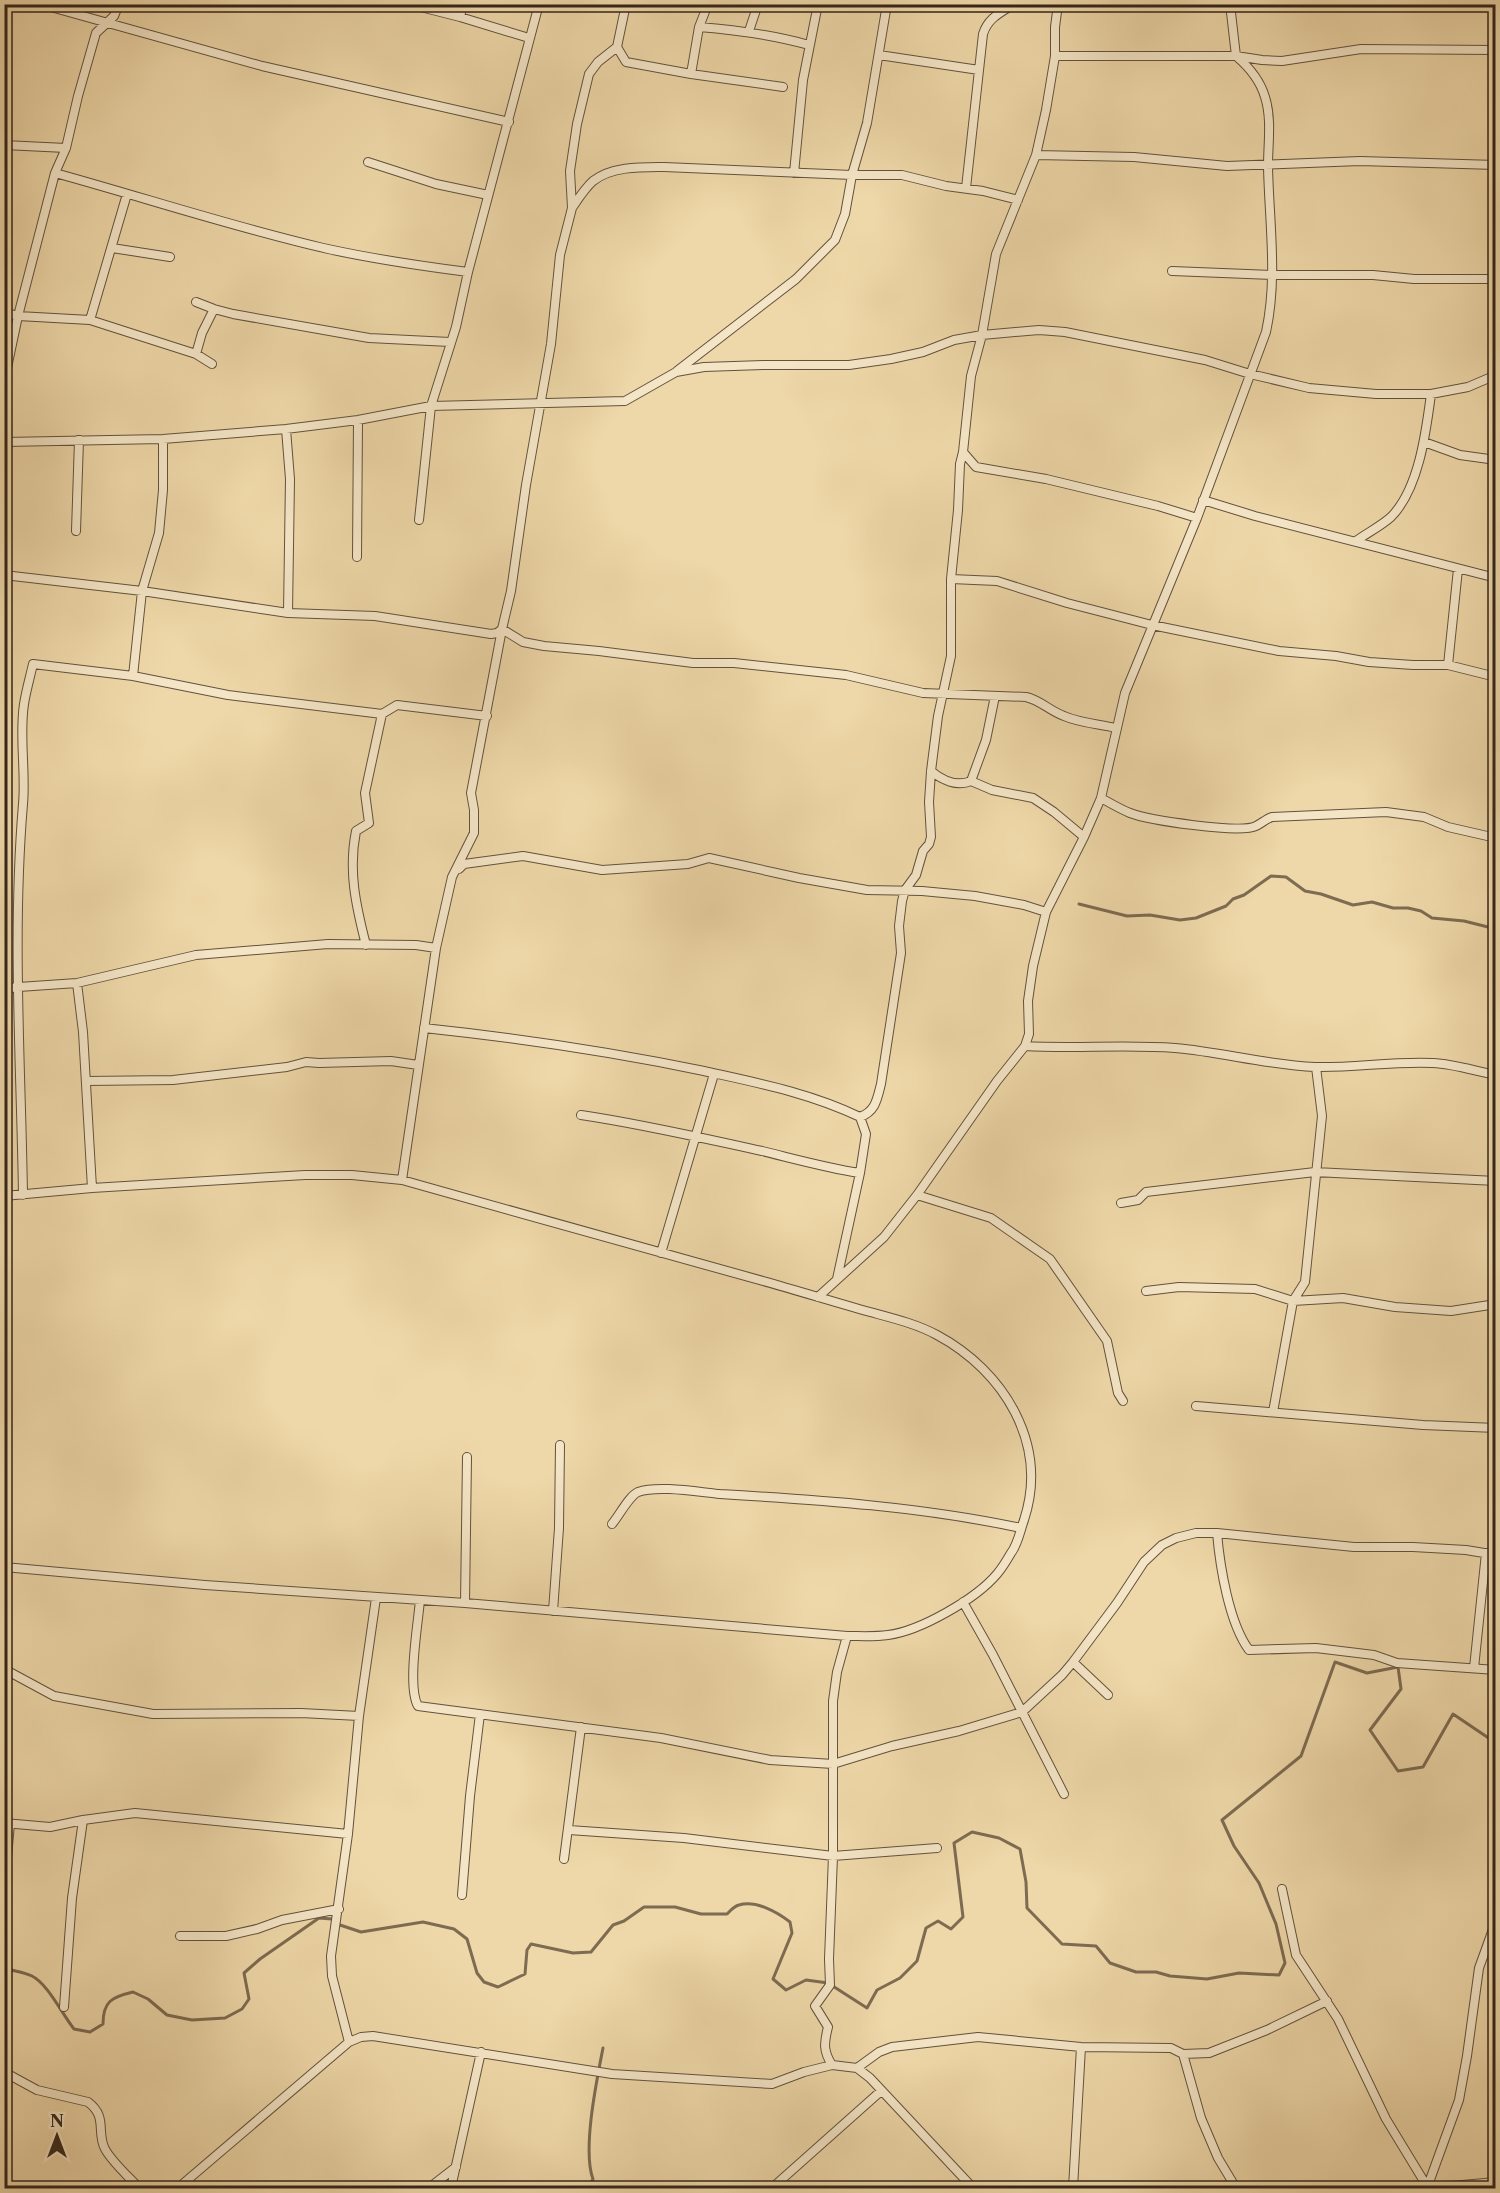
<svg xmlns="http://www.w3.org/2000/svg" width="1500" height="2193" font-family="'Libre Caslon Text',serif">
  <rect width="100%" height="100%" fill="#eed7a8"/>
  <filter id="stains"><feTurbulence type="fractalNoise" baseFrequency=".00333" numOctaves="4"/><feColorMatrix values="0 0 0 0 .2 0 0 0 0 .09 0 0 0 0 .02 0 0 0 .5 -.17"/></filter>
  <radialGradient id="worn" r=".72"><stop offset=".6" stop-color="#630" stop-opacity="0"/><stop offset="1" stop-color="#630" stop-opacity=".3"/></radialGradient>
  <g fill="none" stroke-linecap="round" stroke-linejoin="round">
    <path stroke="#7d6b52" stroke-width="3" d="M1079 904 1127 916 1150 915 1180 920 1196 918 1226 906 1233 899 1244 895 1271 876 1286 877 1305 891 1321 894 1353 905 1372 902 1393 908H1408L1421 911 1432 918 1464 921 1496 929
      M4 1968C13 1971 24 1972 32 1976 48 1984 62 2014 74 2029L90 2032 103 2024C103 2001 112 1997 133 1992L148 1999 167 2015 192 2020 225 2018 242 2009 249 1999 244 1973 260 1959 319 1918 332 1919 340 1925 361 1932 423 1922 454 1929 467 1939 477 1973 484 1982 498 1987 525 1974 527 1950 531 1944 573 1953 591 1952 613 1925 624 1921 644 1907H675L701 1914H727C730 1911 734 1906 739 1905 756 1900 777 1912 790 1922L792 1933 773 1979 786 1990 806 1980 828 1983 867 2008 877 1990 900 1978 917 1961 926 1928 938 1921 951 1929 963 1917 954 1843 972 1832 999 1838 1020 1849 1026 1882 1027 1908 1062 1944 1096 1946 1110 1963 1136 1972H1156L1170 1976 1207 1979 1239 1973 1279 1975 1285 1963 1276 1924 1259 1883 1234 1846 1222 1820 1301 1756 1335 1662 1367 1673 1398 1667 1401 1689 1370 1730 1398 1771 1423 1767 1453 1714 1496 1743
      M588 2188 593 2179C582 2150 597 2079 603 2048"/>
    <g stroke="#62523e" stroke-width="10">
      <path id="street" d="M40 4 262 66 509 122
        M409 4 460 17 529 38
        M1058 4 1055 27V56L1046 110 1036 155 996 254 982 335 971 376 963 452 976 467 1046 479 1158 506 1197 518
        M460 17 463 4
        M699 27C737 30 773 35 809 45
        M749 31 758 4
        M617 47 626 62 691 74 783 87
        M879 55 979 70
        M1055 56H1236L1262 60 1282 61 1361 49 1496 50
        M691 74 699 27 708 4
        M4 145 66 148
        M1036 155 1134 157 1227 166 1360 161 1496 165
        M368 162 436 184 488 195
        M55 173C146 198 236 228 328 249 374 259 421 266 468 272
        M794 173 803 80 818 4
        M966 188 983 34C988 18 1000 13 1014 4
        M572 208C578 199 585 188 593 181 612 166 642 167 664 167L852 175H902L946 186 983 191 1018 200
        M112 248 170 257
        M1172 271 1273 275H1373L1414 279H1496
        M196 302 214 309 233 314 369 338 450 342
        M4 312 18 316 90 320 196 354 212 364
        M90 320 127 194
        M196 354 202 333 214 309
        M677 371 796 279 835 240 845 214 852 175 867 123 887 4
        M4 382 18 316 55 173 66 148 78 96 96 33 114 16 119 4
        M286 429 290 479 288 613
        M4 442 163 439 286 429 358 420 431 406 625 401 676 372 704 367 763 365H849L891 359 923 352 954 340 982 335 1039 330 1065 332 1205 360 1250 374 1309 388 1376 394H1431L1468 387 1496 375
        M1424 442 1460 455 1496 460
        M1203 500 1255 516 1496 578
        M419 520 431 406 456 327 468 272 539 4
        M76 531 79 440
        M1356 541C1367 533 1381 526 1391 517 1419 489 1426 432 1431 394
        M357 557 358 420
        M4 575 142 591 288 613 375 616 491 634 497 633 502 629 511 591 526 485 551 344 560 255 572 208 570 171 577 124 589 74 598 62 617 47 626 4
        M951 579 997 581 1067 603 1152 625 1279 651 1336 656 1369 662 1413 665H1448L1496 677
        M1448 665 1458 569
        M133 676 142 591 159 533 163 490V439
        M931 771C942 780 957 787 971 781L986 740 995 696
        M971 781 992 790 1033 798 1054 812 1084 837
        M1101 798C1110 803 1120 809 1130 813 1148 820 1240 834 1256 826 1262 823 1266 819 1272 817L1386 812 1424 817 1448 827 1496 838
        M459 869 464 864 523 856 602 870 688 864 709 858 799 878 867 890 922 891 975 896 1024 905 1046 912
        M366 945C356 906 348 871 356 831L369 823 365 793 382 714
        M77 983 83 1032 92 1188
        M4 988 77 983 196 955 328 944 416 945 436 948
        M424 1028C518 1038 612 1052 704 1071 758 1083 810 1093 860 1117L866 1134 860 1173 837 1279
        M1025 1046C1075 1049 1125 1044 1175 1048 1222 1052 1267 1065 1315 1067 1354 1068 1393 1061 1433 1063 1454 1064 1475 1071 1496 1075
        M86 1081 173 1080 287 1067 306 1062 319 1063 391 1061 418 1065
        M581 1115C642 1124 702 1138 762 1151 795 1159 827 1168 860 1173
        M860 1117C876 1111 877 1099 881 1084L901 953 899 926 902 901 905 890 916 875 923 851 929 844 931 837 929 802 931 771 938 716 951 656V579L958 510 960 464 963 452
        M402 1180 436 948 452 877 474 833V810L471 793 502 629 523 642 544 646 599 651 693 663H734L846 675 923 693 1026 697C1040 700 1050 711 1064 716 1080 723 1099 724 1116 728
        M23 1195C21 1064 12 934 23 804 26 771 19 737 24 704 26 691 30 677 33 664L133 676 228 695 382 714 397 705 487 716
        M917 1195 991 1218 1050 1259 1107 1341 1118 1393 1123 1401
        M4 1196 92 1188 305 1175H352L402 1180C522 1214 642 1247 763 1281 799 1291 834 1302 870 1312 892 1318 917 1324 937 1335 1004 1371 1049 1444 1024 1520 1020 1531 1018 1544 1011 1553 1007 1560 1002 1568 997 1574 976 1599 920 1631 888 1635 874 1637 860 1636 847 1636L465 1603 205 1585 4 1567
        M1121 1203 1138 1200 1146 1192 1315 1172 1496 1181
        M661 1253 714 1074
        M1146 1291 1179 1287 1255 1289 1293 1301 1305 1282 1322 1116 1316 1067
        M818 1297 884 1237 917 1195 997 1081 1025 1046 1029 1034 1028 1001 1033 966 1046 912 1084 837 1101 798 1125 693 1197 518 1266 332C1278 277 1269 221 1268 166 1268 143 1272 119 1265 97 1260 80 1249 67 1236 56L1230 4
        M1196 1406 1423 1425 1496 1428
        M1273 1412 1293 1301 1343 1298 1395 1307 1451 1311 1496 1304
        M612 1524C619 1516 629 1496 638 1492 658 1485 698 1492 720 1494 821 1500 923 1507 1021 1528
        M1217 1533C1220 1567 1229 1623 1249 1650L1316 1648 1374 1655 1397 1663 1496 1670
        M420 1600C418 1624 407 1687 418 1706L661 1738 770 1760 833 1764 892 1746 959 1731 1022 1712 1062 1675 1073 1662 1117 1603 1144 1562 1162 1545 1176 1538 1196 1533H1217L1354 1547H1413L1466 1550 1496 1555
        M963 1602 993 1655 1064 1794
        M465 1603 467 1457
        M553 1611 559 1528 560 1445
        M1073 1662 1108 1695
        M1474 1668 1486 1553
        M4 1669 54 1696 153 1714 301 1713 359 1716
        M4 1823 50 1827 83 1820 135 1813 348 1834
        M569 1830 684 1838 833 1856 937 1848
        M564 1859 581 1727
        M4 1889 10 1824
        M1282 1889 1296 1955 1338 2019 1386 2119 1428 2188 1496 2182
        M462 1895 470 1796 480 1714
        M180 1936H226L257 1929 282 1920 339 1909
        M64 2007 72 1898 83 1820
        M349 2042 332 1976 331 1956 348 1834 359 1716 376 1598
        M1183 2054 1201 2118 1218 2158 1236 2188
        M832 2065C823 2051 824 2043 828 2027L815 2006 830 1985 829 1959 833 1856V1701L837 1672 847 1636
        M857 2068 879 2052 892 2047 978 2037 1081 2047 1171 2048 1183 2054 1209 2053 1267 2030 1327 2001
        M4 2072 37 2090 88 2102C108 2117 96 2132 105 2149 112 2162 129 2177 139 2188
        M178 2188 349 2042 361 2037 373 2036 612 2074 772 2084 804 2072 832 2065 857 2068 870 2078 973 2188
        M429 2188 456 2167
        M451 2188 481 2052
        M772 2188 881 2091
        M1073 2188 1081 2047
        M1427 2188 1459 2100 1467 2056 1479 1968 1496 1921"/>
    </g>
    <use href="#street" stroke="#f4e5c6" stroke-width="8"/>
  </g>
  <rect width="1500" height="2193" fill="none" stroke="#eed7a8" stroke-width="24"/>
  <rect x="6" y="6" width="1488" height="2181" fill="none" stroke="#33251a" stroke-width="3"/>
  <rect x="12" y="12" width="1476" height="2169" fill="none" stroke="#33251a" stroke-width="1.5"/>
  <g transform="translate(57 2136)" stroke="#f4e5c6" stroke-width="4.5" paint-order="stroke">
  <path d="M0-4.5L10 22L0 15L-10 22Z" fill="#33251a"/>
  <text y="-9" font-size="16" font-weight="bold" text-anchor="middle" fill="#33251a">N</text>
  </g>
  <rect width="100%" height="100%" filter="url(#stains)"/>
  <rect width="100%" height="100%" fill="url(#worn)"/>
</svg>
